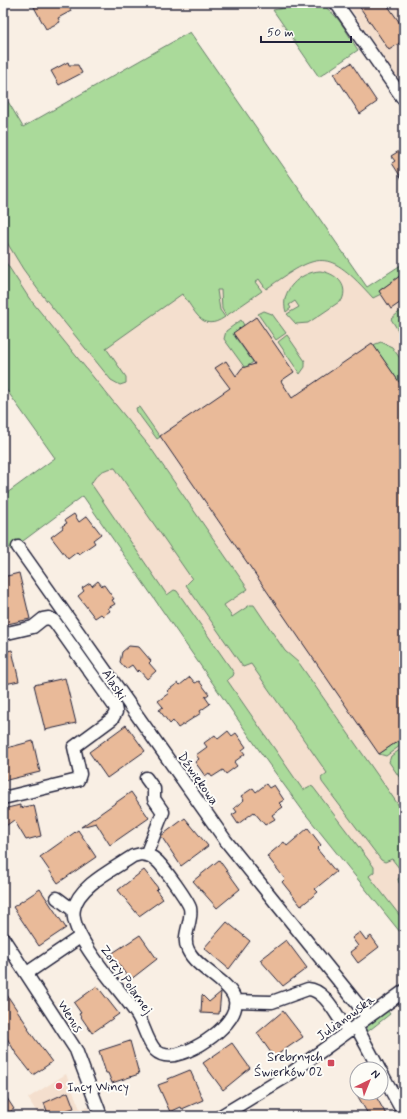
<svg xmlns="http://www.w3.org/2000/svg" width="407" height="1119" font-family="Mynerve,sans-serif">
  <rect width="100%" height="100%" fill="#f9efe4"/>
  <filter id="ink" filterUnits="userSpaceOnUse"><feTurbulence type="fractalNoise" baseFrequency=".025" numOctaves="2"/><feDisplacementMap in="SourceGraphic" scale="8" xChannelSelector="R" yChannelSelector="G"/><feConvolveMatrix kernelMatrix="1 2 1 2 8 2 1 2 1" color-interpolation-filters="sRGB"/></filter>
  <g filter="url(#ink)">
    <path fill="#f4dfce" d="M350 3H404V88L348 5Z
      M190 32 367 287 404 263V937L303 811 268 763 154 595 73 481 3 286V93L23 127Z
      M66 1074 80 1109 88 1107 91 1116H39L28 1098Z"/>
    <path fill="#aada9a" stroke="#667e6a" d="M311 3C334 3 347 34 358 50L319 77 273 10Z
      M190 32 367 287 404 263V273L379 291 381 294 373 298C327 247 319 252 266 289L259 279 255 282 262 291 226 316 222 309 221 290H217L220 310 225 317C201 334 195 309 182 294L106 348 126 377V383L120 385 111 380 39 291 23 269 3 236V93L23 127Z
      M3 258 29 298 150 447 248 589 224 605 232 617 250 605H254L285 651 299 663 404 813V884L399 883 398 879 403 873 392 859 385 862 381 860 322 782 321 778 327 773 251 664 243 667 186 585 192 579 115 468C103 469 97 473 91 484L94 488 167 595 174 590 177 591 234 673 233 676 227 680 303 790 310 786 313 787 374 867V872L369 876 404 921V937L303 811 268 763 83 496 11 550 3 539V496L55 458 3 385Z
      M320 271C335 273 349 284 342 300L308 323 296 324 287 314 299 307 295 301 289 305 291 308 286 312C279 291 300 272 320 271Z
      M404 308V340L391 319Z
      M264 311 272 314 286 333 276 340 258 314Z
      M241 320 244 325 233 334 253 362 245 368 224 339 226 331Z
      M287 335 305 361V367L300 374 278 342Z
      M381 342 392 347 404 364V389L373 345Z
      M139 407 160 437 157 439 137 412 136 408Z
      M404 737V743L386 756 379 754Z
      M404 747V784L389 762 391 756Z
      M387 1010 390 1014 366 1033 368 1024Z"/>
    <path fill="#e9ba99" stroke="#22223b" d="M41 3H67L71 11 58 18 60 22 46 29 34 7Z
      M357 3H386L404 29V40L389 50Z
      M68 62 69 65H78L82 73 59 85 51 71Z
      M351 63 377 102 360 114 340 83 339 84 334 74Z
      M404 148V182L392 163 395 161 391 156Z
      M404 273V300L391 309 379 291Z
      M256 317 294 372 281 381 292 398 372 343 404 389V737L379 754 160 436 230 388 215 368 226 361 236 376 242 368 255 364 233 333Z
      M74 514 79 522 87 516 101 534 93 540 95 543 79 554 77 552 68 559 51 537 63 528 62 526 67 523 65 520Z
      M19 573 30 619 3 625V577Z
      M98 581 102 586 104 585 114 599 112 600 115 604 108 608 110 611 103 616 101 614 95 618 78 596 84 591 82 588 90 583 92 586Z
      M129 646 139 647 151 661 149 663 156 671 147 679 139 670 137 672 132 665 126 669 120 662 122 652Z
      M12 650 19 681 5 684H3V652Z
      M190 677 195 683 199 681 209 694 205 697 210 704 200 711 201 713 178 728 173 721 170 724 159 710 163 707 158 701 169 693 167 691 178 683 180 685Z
      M65 678 76 723 45 730 34 685Z
      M126 725 145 751 107 778 89 752Z
      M228 731 232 736 236 733 246 747 242 750 245 754 234 762 237 766 226 774 223 770 212 777 209 773 205 776 195 762 199 759 196 755 207 747 204 743 215 735 218 739Z
      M33 741 40 772 3 781V749Z
      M266 784 269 788 274 785 284 800 279 803 283 807 272 815 275 819 265 825 254 812 238 824 232 815 237 812 234 808 244 800 241 796 253 788 256 792Z
      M131 792 149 818 110 845 96 823 81 827Z
      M20 805V808L34 805 41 836 26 840 14 820 3 828V809Z
      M185 818 208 846 181 866 161 836Z
      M308 828 321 845 317 849 336 872 315 889 318 892 301 906 282 882 285 879 267 856 284 842 287 846Z
      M78 830 96 857 58 883 40 857Z
      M219 860 240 889 217 908 193 881Z
      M144 870 158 888 156 890 163 899 139 916 118 890Z
      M40 889 66 928 39 946 13 907Z
      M227 922 250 941 229 969 204 948Z
      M360 932 366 940 371 936 379 947 358 963 350 952 358 946 352 938Z
      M140 935 157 959 130 980 111 954Z
      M286 940 307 968 283 986 260 960Z
      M97 986 119 1014 92 1033 79 1014 81 1013 74 1003Z
      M3 989 29 1028 28 1029 35 1039 52 1062 33 1075 15 1052 3 1031Z
      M221 992 219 1014 201 1013 202 995 209 1002Z
      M283 1011 303 1037 274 1057 257 1033Z
      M130 1041 139 1074 112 1083 108 1073H106L99 1051Z
      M232 1043 250 1068 223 1090 203 1063Z
      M190 1070 203 1100 182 1109 181 1107 170 1112 158 1085 169 1081 168 1079Z
      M3 1092 14 1109 3 1116Z
      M68 1092 74 1108 67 1110 69 1116H49L44 1103Z
      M356 1093H374L387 1116H369Z"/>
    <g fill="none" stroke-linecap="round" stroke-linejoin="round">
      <g stroke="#22223b" stroke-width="15">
        <path id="street" d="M336 3 404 100
          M18 547 226 841 368 1017
          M3 634 33 627 43 619 49 618 54 621 115 707 116 712 112 719 74 747 80 774 78 780 3 798
          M141 854C148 855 152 856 157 861 163 866 188 901 190 908 193 922 181 936 188 950 201 978 262 989 222 1028 210 1040 192 1051 175 1055 168 1056 161 1056 155 1050 146 1040 144 1024 136 1013 121 990 68 935 74 909 78 886 114 869 133 856Z
          M146 855 163 812 154 799V789L146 778
          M57 898 73 910
          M3 938 76 1050 101 1116
          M27 973 80 937
          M235 1001 272 1002 308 989C324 990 334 1011 343 1024
          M356 1026 379 1069
          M381 1072 404 1114
          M221 1116 287 1076 404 991"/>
      </g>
      <use href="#street" stroke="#fdfcf7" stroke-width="12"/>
    </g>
  </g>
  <g fill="#d1495b" stroke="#fdfcf7" stroke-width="1.5">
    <rect x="327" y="1059" width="8" height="8" rx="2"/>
    <circle cx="59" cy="1086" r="4"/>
  </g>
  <g text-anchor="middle" stroke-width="4" stroke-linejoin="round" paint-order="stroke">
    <g font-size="13" fill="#22223b" stroke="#fdfcf7">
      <text transform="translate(115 684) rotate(57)" y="5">Alaski</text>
      <text transform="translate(199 778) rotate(55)" y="5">Dźwiękowa</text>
      <text transform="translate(127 979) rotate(55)" y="5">Zorzy Polarnej</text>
      <text transform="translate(71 1016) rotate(58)" y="5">Wenus</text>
      <text transform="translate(345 1017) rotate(-36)" y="5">Julianowska</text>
    </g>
    <g font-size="13" fill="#22223b" stroke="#fdfcf7" text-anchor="end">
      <text x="323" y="1061">Srebrnych<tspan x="323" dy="15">Świerków 02</tspan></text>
      <text x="67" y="1091" text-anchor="start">Incy Wincy</text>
    </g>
  </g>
  <rect width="407" height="1119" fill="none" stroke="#fdfcf7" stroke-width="16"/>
  <rect x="8" y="8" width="391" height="1103" fill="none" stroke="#22223b" stroke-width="1.5" filter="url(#ink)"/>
  <g transform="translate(369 1081) rotate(43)"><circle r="19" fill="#fdfcf7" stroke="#a5a5ac"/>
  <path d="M0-3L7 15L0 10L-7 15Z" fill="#d1495b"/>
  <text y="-6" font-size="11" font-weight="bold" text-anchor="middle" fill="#22223b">N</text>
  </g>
  <path d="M261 36v6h90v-6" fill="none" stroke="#22223b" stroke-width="2"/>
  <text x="267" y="36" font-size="12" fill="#22223b" stroke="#fdfcf7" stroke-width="3" paint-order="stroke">50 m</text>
</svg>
